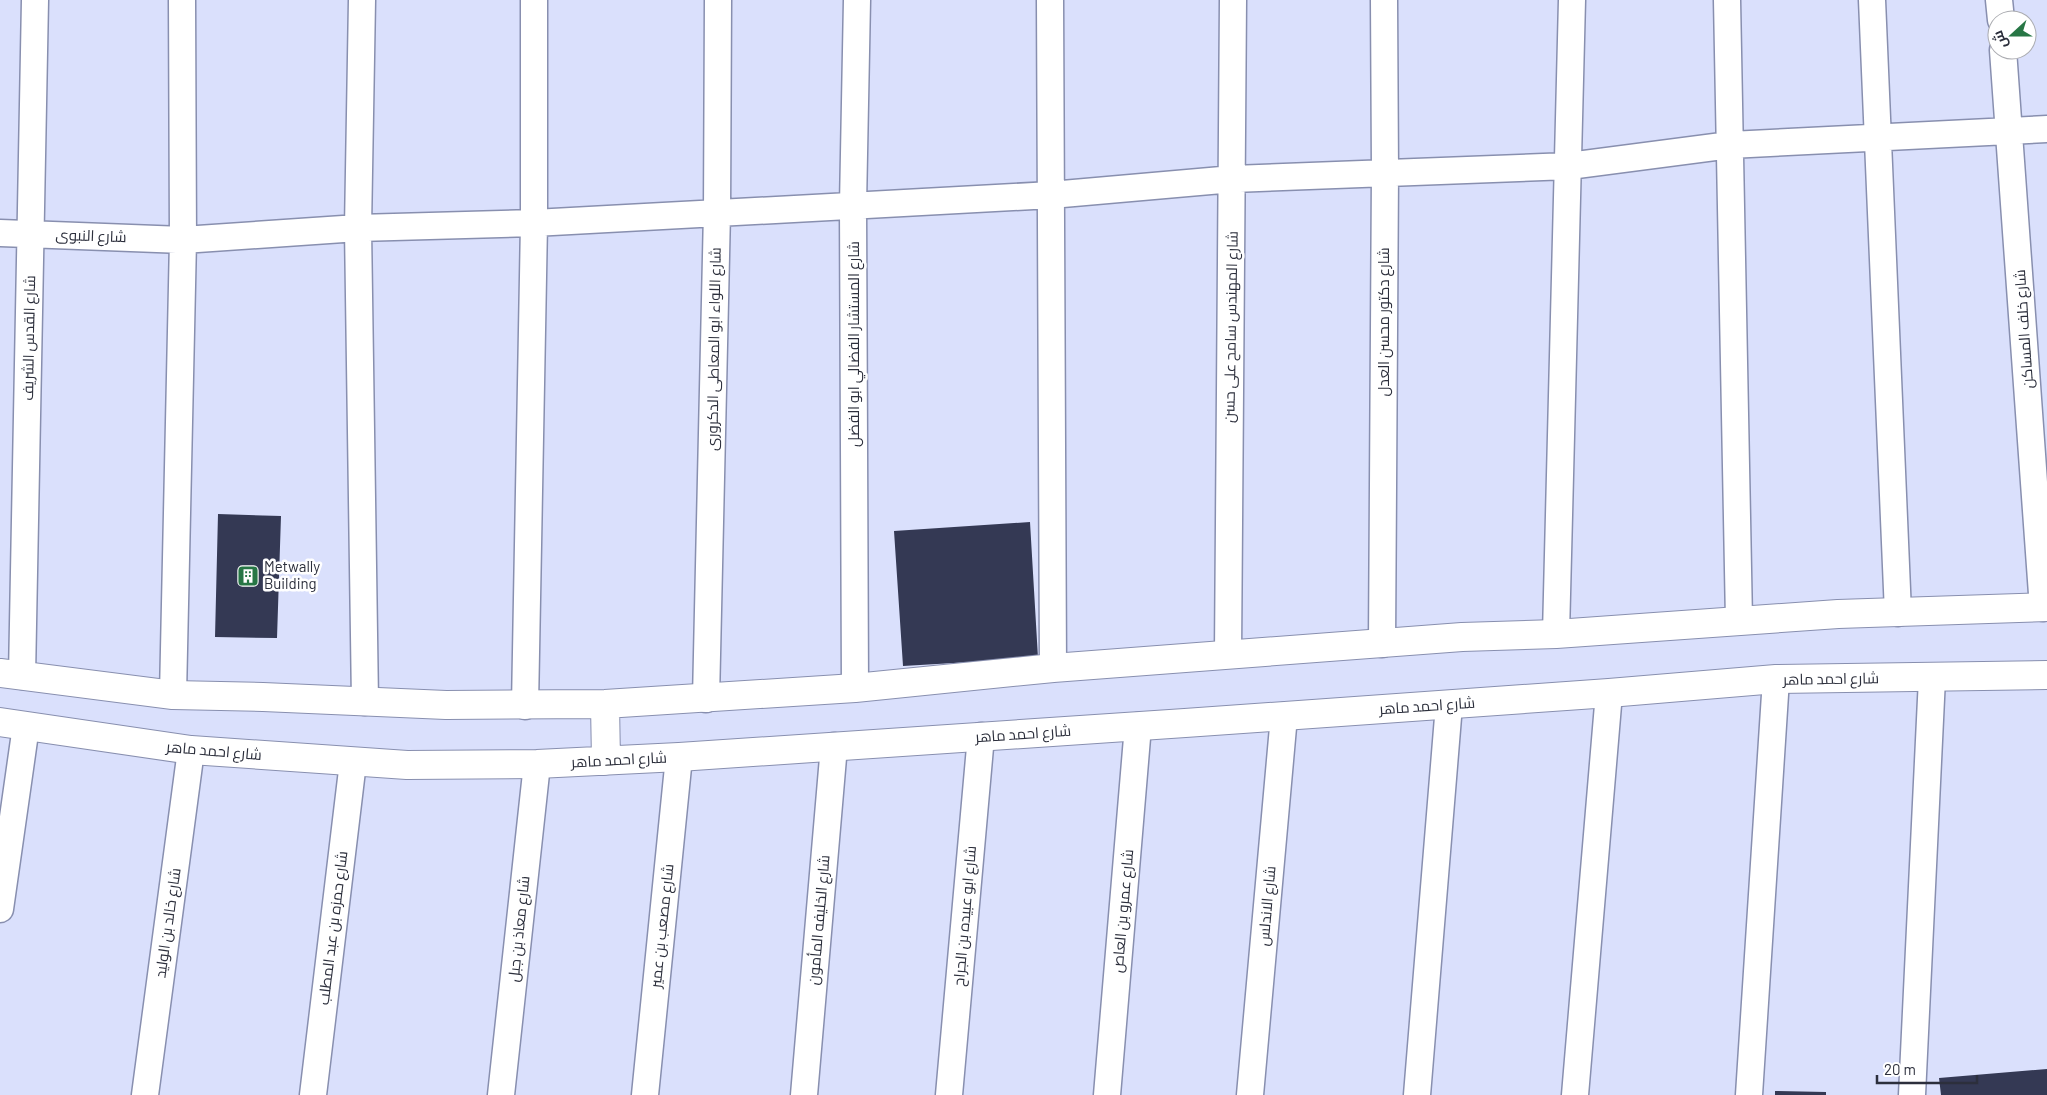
<svg xmlns="http://www.w3.org/2000/svg" width="2047" height="1095" font-family="Barlow,Cairo,sans-serif">
  <rect width="100%" height="100%" fill="#dae0fc"/>
  <path fill="#343954" d="M218 514 281 516 277 638 215 637Z
    M1030 522 1038 658 903 666 894 531Z
    M2047 1069V1095H1941L1939 1078Z
    M1775 1091 1826 1092V1095H1775Z"/>
  <g fill="none" stroke-linecap="round" stroke-linejoin="round">
    <g stroke="#888faf" stroke-width="29">
      <path id="minor" d="M362 0 358 228 365 702
        M1050 0 1053 668
        M1727 0 1739 621
        M1872 0 1898 613
        M1999 0 2001 20
        M2003 50 2043 608
        M0 233 183 240 358 228 534 223 1051 195 1233 179 1569 166 1730 145 2047 129
        M1556 634 1572 0
        M1382 644 1385 172 1384 0
        M1228 654 1233 0
        M22 676 35 0
        M855 688 853 205 857 0
        M173 695 183 240 182 0
        M706 699 717 212 718 0
        M525 706 534 223V0
        M0 909 26 726
        M145 1095 191 750
        M313 1095 353 762
        M501 1095 537 764
        M645 1095 679 757
        M804 1095 834 746
        M949 1095 981 736
        M1107 1095 1138 726
        M1250 1095 1284 716
        M1417 1095 1449 705
        M1575 1095 1609 693
        M1749 1095 1776 679
        M1912 1095 1932 678"/>
    </g>
    <g stroke="#888faf" stroke-width="30">
      <path id="secondary" d="M0 673 173 695 263 697 446 705 605 704 855 688 1053 668 1462 637 1556 634 1838 614 2047 607
        M605 704 606 761
        M0 722 191 750 407 765 537 764 679 757 1185 723 1609 693 1776 679 2047 675"/>
    </g>
    <use href="#minor" stroke="#fff" stroke-width="26"/>
    <use href="#secondary" stroke="#fff" stroke-width="28"/>
  </g>
  <defs>
    <g id="building-square" transform="scale(1.125)"><rect x="-9" y="-9" width="18" height="18" rx="4" fill="#277645" stroke="#fff"/><path d="M-4-6H4V6H1V3H-1V6H-4ZM-2.5-4.3h1.7v1.8h-1.7ZM.8-4.3h1.7v1.8H.8ZM-2.5-1h1.7V.8h-1.7ZM.8-1h1.7V.8H.8Z" fill="#fff"/></g>
  </defs>
  <g fill-rule="evenodd">
    <use href="#building-square" x="248" y="576"/>
  </g>
  <g text-anchor="middle" stroke-width="5" stroke-linejoin="round" paint-order="stroke">
    <g font-size="15" fill="#2c2f3c" stroke="#fff">
      <text transform="translate(91 236) rotate(2)" y="5">شارع النبوى</text>
      <text transform="translate(1384 322) rotate(-90)" y="5">شارع دكتور محسن العدل</text>
      <text transform="translate(1231 327) rotate(-89)" y="5">شارع المهندس سامح على حسن</text>
      <text transform="translate(2024 329) rotate(-94)" y="5">شارع خلف المساكن</text>
      <text transform="translate(29 338) rotate(-89)" y="5">شارع القدس الشريف</text>
      <text transform="translate(854 344) rotate(-90)" y="5">شارع المستشار الفضالي ابو الفضل</text>
      <text transform="translate(714 349) rotate(-89)" y="5">شارع اللواء ابو المعاطى الدكرورى</text>
      <text transform="translate(1831 679) rotate(-1)" y="5">شارع احمد ماهر</text>
      <text transform="translate(1427 706) rotate(-4)" y="5">شارع احمد ماهر</text>
      <text transform="translate(1023 734) rotate(-4)" y="5">شارع احمد ماهر</text>
      <text transform="translate(214 751) rotate(5)" y="5">شارع احمد ماهر</text>
      <text transform="translate(619 760) rotate(-3)" y="5">شارع احمد ماهر</text>
      <text transform="translate(1267 906) rotate(-85)" y="5">شارع الاندلس</text>
      <text transform="translate(1123 911) rotate(-85)" y="5">شارع عمرو بن العاص</text>
      <text transform="translate(965 916) rotate(-85)" y="5">شارع ابو عبيده بن الجراح</text>
      <text transform="translate(819 920) rotate(-85)" y="5">شارع الخليفه المأمون</text>
      <text transform="translate(168 923) rotate(-82)" y="5">شارع خالد بن الوليد</text>
      <text transform="translate(662 926) rotate(-84)" y="5">شارع مصعب بن عمير</text>
      <text transform="translate(333 928) rotate(-83)" y="5">شارع حمزه بن عبد المطلب</text>
      <text transform="translate(519 929) rotate(-84)" y="5">شارع معاذ بن جبل</text>
    </g>
    <g font-size="15" fill="#2c2f3c" stroke="#fff" text-anchor="start">
      <text x="264" y="572">Metwally<tspan x="264" dy="17">Building</tspan></text>
    </g>
  </g>
  <g transform="translate(2012 35) rotate(249)"><circle r="24" fill="#ffffff" stroke="#abacb1"/>
  <path d="M0-4L9 19L0 12L-9 19Z" fill="#277645"/>
  <text y="-8" font-size="14" font-weight="bold" text-anchor="middle" fill="#2c2f3c">ش</text>
  </g>
  <path d="M1877 1075v8h100v-8" fill="none" stroke="#2c2f3c" stroke-width="2.5"/>
  <text x="1884" y="1075" font-size="15" fill="#2c2f3c" stroke="#ffffff" stroke-width="4" paint-order="stroke">20 m</text>
</svg>
